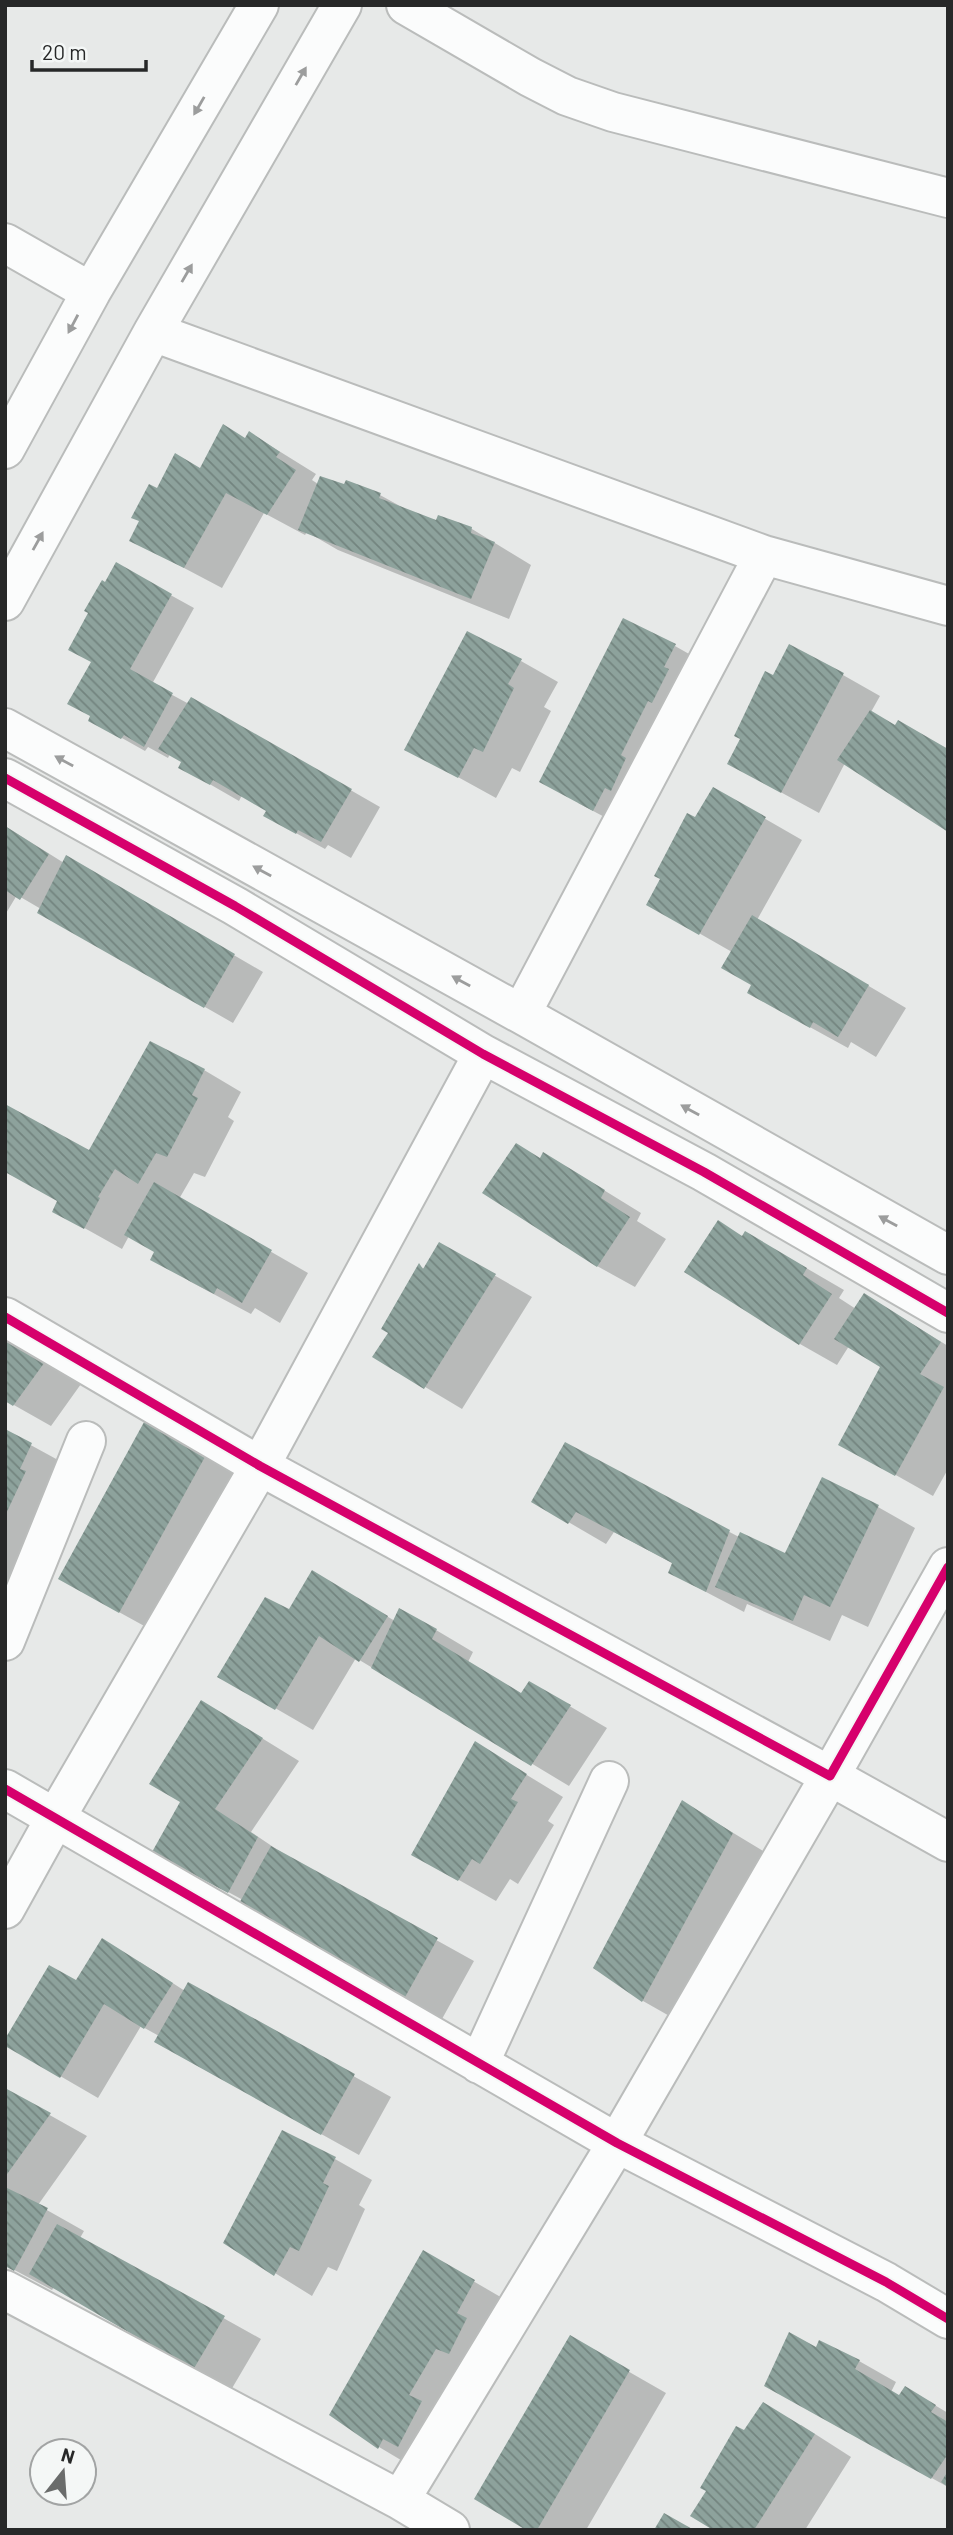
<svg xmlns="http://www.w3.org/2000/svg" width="953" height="2535" font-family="Barlow,sans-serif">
  <defs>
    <pattern id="building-back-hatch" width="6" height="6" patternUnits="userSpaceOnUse" patternTransform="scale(1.75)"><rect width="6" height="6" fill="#8da29c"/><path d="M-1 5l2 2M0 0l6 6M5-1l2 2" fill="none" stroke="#73847f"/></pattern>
  </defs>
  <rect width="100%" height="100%" fill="#e7e9e8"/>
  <path fill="#0003" d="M250 433 316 474 312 480 318 484 380 495 409 511 438 522 439 517 472 529 531 565 509 619 338 550 307 532 305 535 264 513 222 588 131 540 158 491 201 470 246 440Z
    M116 565 194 608 152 684 189 704 192 699 380 807 351 858 328 845 325 849 294 832 268 810 242 795 239 801 180 767 183 761 170 754 168 758 148 747 145 751 113 733 93 662 106 584Z
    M675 646 712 667 631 831 578 803Z
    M521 661 558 682 544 707 551 711 520 772 512 768 496 798 407 749Z
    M843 675 880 696 871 712 897 727 845 763 819 813 729 764 774 678Z
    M713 789 802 840 757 920 906 1008 876 1057 851 1042 848 1048 786 1014 754 985 732 952 648 904Z
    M5 826 64 863 67 858 263 972 233 1023 39 912 41 909 17 895 5 915Z
    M204 1070 241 1092 228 1117 234 1121 205 1177 194 1173 179 1199 308 1273 280 1323 255 1308 251 1314 189 1281 156 1252 129 1236 122 1249 54 1211 89 1152Z
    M541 1159 581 1176 641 1213 637 1221 666 1239 635 1287 597 1266Z
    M746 1233 844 1290 839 1298 856 1309 865 1295 948 1346V1469L933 1496 878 1465 883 1367 849 1346 837 1365 800 1344 743 1237Z
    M440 1244 532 1297 462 1409 375 1357 390 1332 419 1266 425 1269Z
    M5 1329 91 1370 51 1426 5 1400Z
    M5 1431 69 1466 10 1584 5 1582Z
    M565 1445 739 1537 786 1555 878 1507 915 1528 868 1627 842 1615 830 1641 747 1604 744 1612 670 1573 674 1564 614 1532 606 1544 534 1502Z
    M210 1448 247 1469 157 1633 97 1600Z
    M349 1594 395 1621 436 1630 473 1652 468 1662 522 1694 530 1683 607 1728 569 1786 356 1658 313 1730 220 1676 290 1611Z
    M239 1724 299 1761 251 1832 294 1861 474 1961 442 2019 276 1928 243 1900 191 1872 182 1801Z
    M476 1744 563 1797 548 1821 554 1825 518 1884 510 1879 496 1901 413 1854Z
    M682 1802 770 1855 680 2022 643 2001 595 1967Z
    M140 1962 185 1991 188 1984 391 2097 359 2155 193 2063 159 2036 141 2026 98 2098 5 2044 76 1982Z
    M5 2090 87 2136 38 2205 84 2231 80 2238 261 2339 231 2390 54 2287 52 2290 5 2265Z
    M335 2159 372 2180 359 2205 365 2209 337 2271 328 2267 312 2296 225 2242Z
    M423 2252 511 2303 416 2469 379 2447Z
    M570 2338 666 2393 586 2530H530Z
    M817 2350 859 2361 896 2382 891 2392 900 2397 906 2388 948 2413V2487L803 2407Z
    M801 2425 851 2457 805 2530H716L745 2433Z"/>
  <path fill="url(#building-back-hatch)" d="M223 424 245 438 249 431 280 452 276 457 296 470 267 515 226 493 184 568 129 541 139 521 131 518 149 484 157 488 175 453 200 468Z
    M320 476 344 484 346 480 381 493 379 498 436 520 438 515 472 527 471 533 495 542 471 599 298 530Z
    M116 562 172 594 130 669 173 693 144 747 124 735 121 739 88 721 90 716 67 704 91 662 68 650 88 613 84 611 102 580 105 582Z
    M623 618 676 644 664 667 669 669 652 703 648 701 621 755 626 758 611 791 605 788 593 811 539 782Z
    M467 631 522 659 508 684 514 688 483 752 474 748 458 778 404 750Z
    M789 644 844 673 781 793 727 764 740 739 734 736 765 671 773 675Z
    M191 697 352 789 321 842 298 830 296 834 263 816 266 811 213 780 210 785 178 768 181 762 158 749Z
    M870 710 895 725 898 720 948 749V832L837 760Z
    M713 787 766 817 699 935 646 905 660 879 654 876 687 813 695 817Z
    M5 826 49 854 20 900 5 890Z
    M66 855 235 954 204 1008 37 913Z
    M752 915 869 985 838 1037 813 1022 810 1028 747 993 751 985 721 968Z
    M150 1041 205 1069 192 1095 198 1098 167 1157 156 1153 138 1184 115 1169 98 1197 100 1198 84 1229 52 1212 57 1201 5 1172V1104L89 1150Z
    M516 1143 540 1158 543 1152 605 1190 601 1198 630 1217 597 1267 482 1193Z
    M154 1182 272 1250 242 1303 217 1288 214 1294 150 1260 154 1252 124 1235Z
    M718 1220 742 1236 745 1231 807 1268 803 1275 832 1294 799 1345 684 1272Z
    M439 1242 496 1274 424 1389 372 1357 388 1333 381 1329 419 1263 423 1269Z
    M864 1293 941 1342 920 1374 944 1387 895 1476 838 1445 880 1367 834 1339Z
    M5 1327 55 1348 13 1406 5 1401Z
    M149 1413 211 1446 119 1613 58 1579Z
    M5 1429 32 1443 20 1469 26 1471 5 1516Z
    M565 1442 730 1530 706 1592 668 1573 672 1563 576 1512 568 1524 531 1502Z
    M822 1477 879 1505 830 1607 804 1595 793 1621 715 1587 740 1532 785 1553Z
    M312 1570 388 1616 359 1662 319 1636 275 1710 217 1677 265 1597 289 1609Z
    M399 1608 437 1629 432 1639 521 1693 529 1681 571 1705 531 1766 371 1668Z
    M201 1700 263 1738 215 1809 258 1837 228 1893 152 1852 180 1802 149 1784Z
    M475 1741 527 1774 511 1799 518 1802 480 1864 472 1859 458 1881 411 1855Z
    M682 1800 733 1833 642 2002 593 1968Z
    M271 1846 438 1938 404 1999 237 1907Z
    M102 1938 173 1983 144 2029 104 2004 60 2078 5 2046V2039L49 1965 76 1980Z
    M188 1982 355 2074 321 2135 154 2042Z
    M5 2088 51 2113 5 2177Z
    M282 2130 336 2157 323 2183 329 2186 299 2251 290 2247 274 2276 223 2243Z
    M5 2187 48 2208 14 2271 5 2266Z
    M57 2224 225 2316 193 2370 29 2274Z
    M423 2250 475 2280 457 2313 467 2318 449 2354 436 2349 409 2395 422 2401 398 2447 383 2439 378 2449 329 2415Z
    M789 2332 816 2347 819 2340 860 2360 855 2369 899 2395 905 2386 936 2405 931 2412 948 2422V2454L931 2479 764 2386Z
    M570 2335 630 2370 537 2530H526L474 2499Z
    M763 2402 815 2434 754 2530H713L690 2516 706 2491 700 2488 736 2426 744 2430Z
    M948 2471V2487L941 2482Z
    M664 2513 694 2530H654Z"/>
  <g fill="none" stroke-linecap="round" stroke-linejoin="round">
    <g stroke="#babcbb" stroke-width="42">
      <path id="minor" d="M406 5 530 77 567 96 613 112 948 198
        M5 243 91 292
        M153 332 764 555 948 606
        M5 449 91 292 259 5
        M5 601 153 332 342 5
        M5 728 521 1014 948 1255
        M5 778 235 906 483 1054 704 1172 948 1313
        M521 1014 764 555
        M5 1317 260 1466 830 1776 948 1567
        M5 1641 86 1441
        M5 1789 617 2143 886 2282 948 2319
        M5 1909 56 1817 260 1466 483 1054
        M479 2064 609 1781
        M5 2290 400 2500 450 2530
        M400 2500 617 2143 830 1776 948 1842"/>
    </g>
    <use href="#minor" stroke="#fbfcfc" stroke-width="38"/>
    <g stroke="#f4f7f6" stroke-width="13">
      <path id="cycleway" d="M5 778 235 906 483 1054 704 1172 948 1313
        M5 1317 260 1466 830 1776 948 1567
        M5 1789 617 2143 886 2282 948 2319"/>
    </g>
    <use href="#cycleway" stroke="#d6006c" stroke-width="9"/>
  </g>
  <defs><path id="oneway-solid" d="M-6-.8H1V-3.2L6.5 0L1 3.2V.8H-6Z" transform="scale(1.75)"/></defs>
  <g fill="#9c9d9d">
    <use href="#oneway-solid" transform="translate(301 76) rotate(-60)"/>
    <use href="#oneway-solid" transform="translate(199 106) rotate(120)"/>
    <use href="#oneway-solid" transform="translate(187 273) rotate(-60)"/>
    <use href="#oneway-solid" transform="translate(73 324) rotate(118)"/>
    <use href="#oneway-solid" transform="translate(38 541) rotate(-61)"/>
    <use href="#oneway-solid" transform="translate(64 761) rotate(-151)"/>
    <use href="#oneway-solid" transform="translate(262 871) rotate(-151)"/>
    <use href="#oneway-solid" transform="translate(461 981) rotate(-151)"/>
    <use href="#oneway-solid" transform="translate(690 1110) rotate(-151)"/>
    <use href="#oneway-solid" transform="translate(888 1221) rotate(-151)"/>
  </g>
  <rect width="953" height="2535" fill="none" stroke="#272828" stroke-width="14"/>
  <g transform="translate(63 2472) rotate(17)"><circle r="33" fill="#f4f7f6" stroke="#a2a4a4" stroke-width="2"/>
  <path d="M0-5L12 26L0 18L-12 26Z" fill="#6a6c6b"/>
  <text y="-10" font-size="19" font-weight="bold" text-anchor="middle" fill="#272828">N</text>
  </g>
  <path d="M32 60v10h114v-10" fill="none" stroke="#272828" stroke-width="3.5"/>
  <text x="42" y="60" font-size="21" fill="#272828" stroke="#f4f7f6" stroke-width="5" paint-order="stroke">20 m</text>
</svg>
